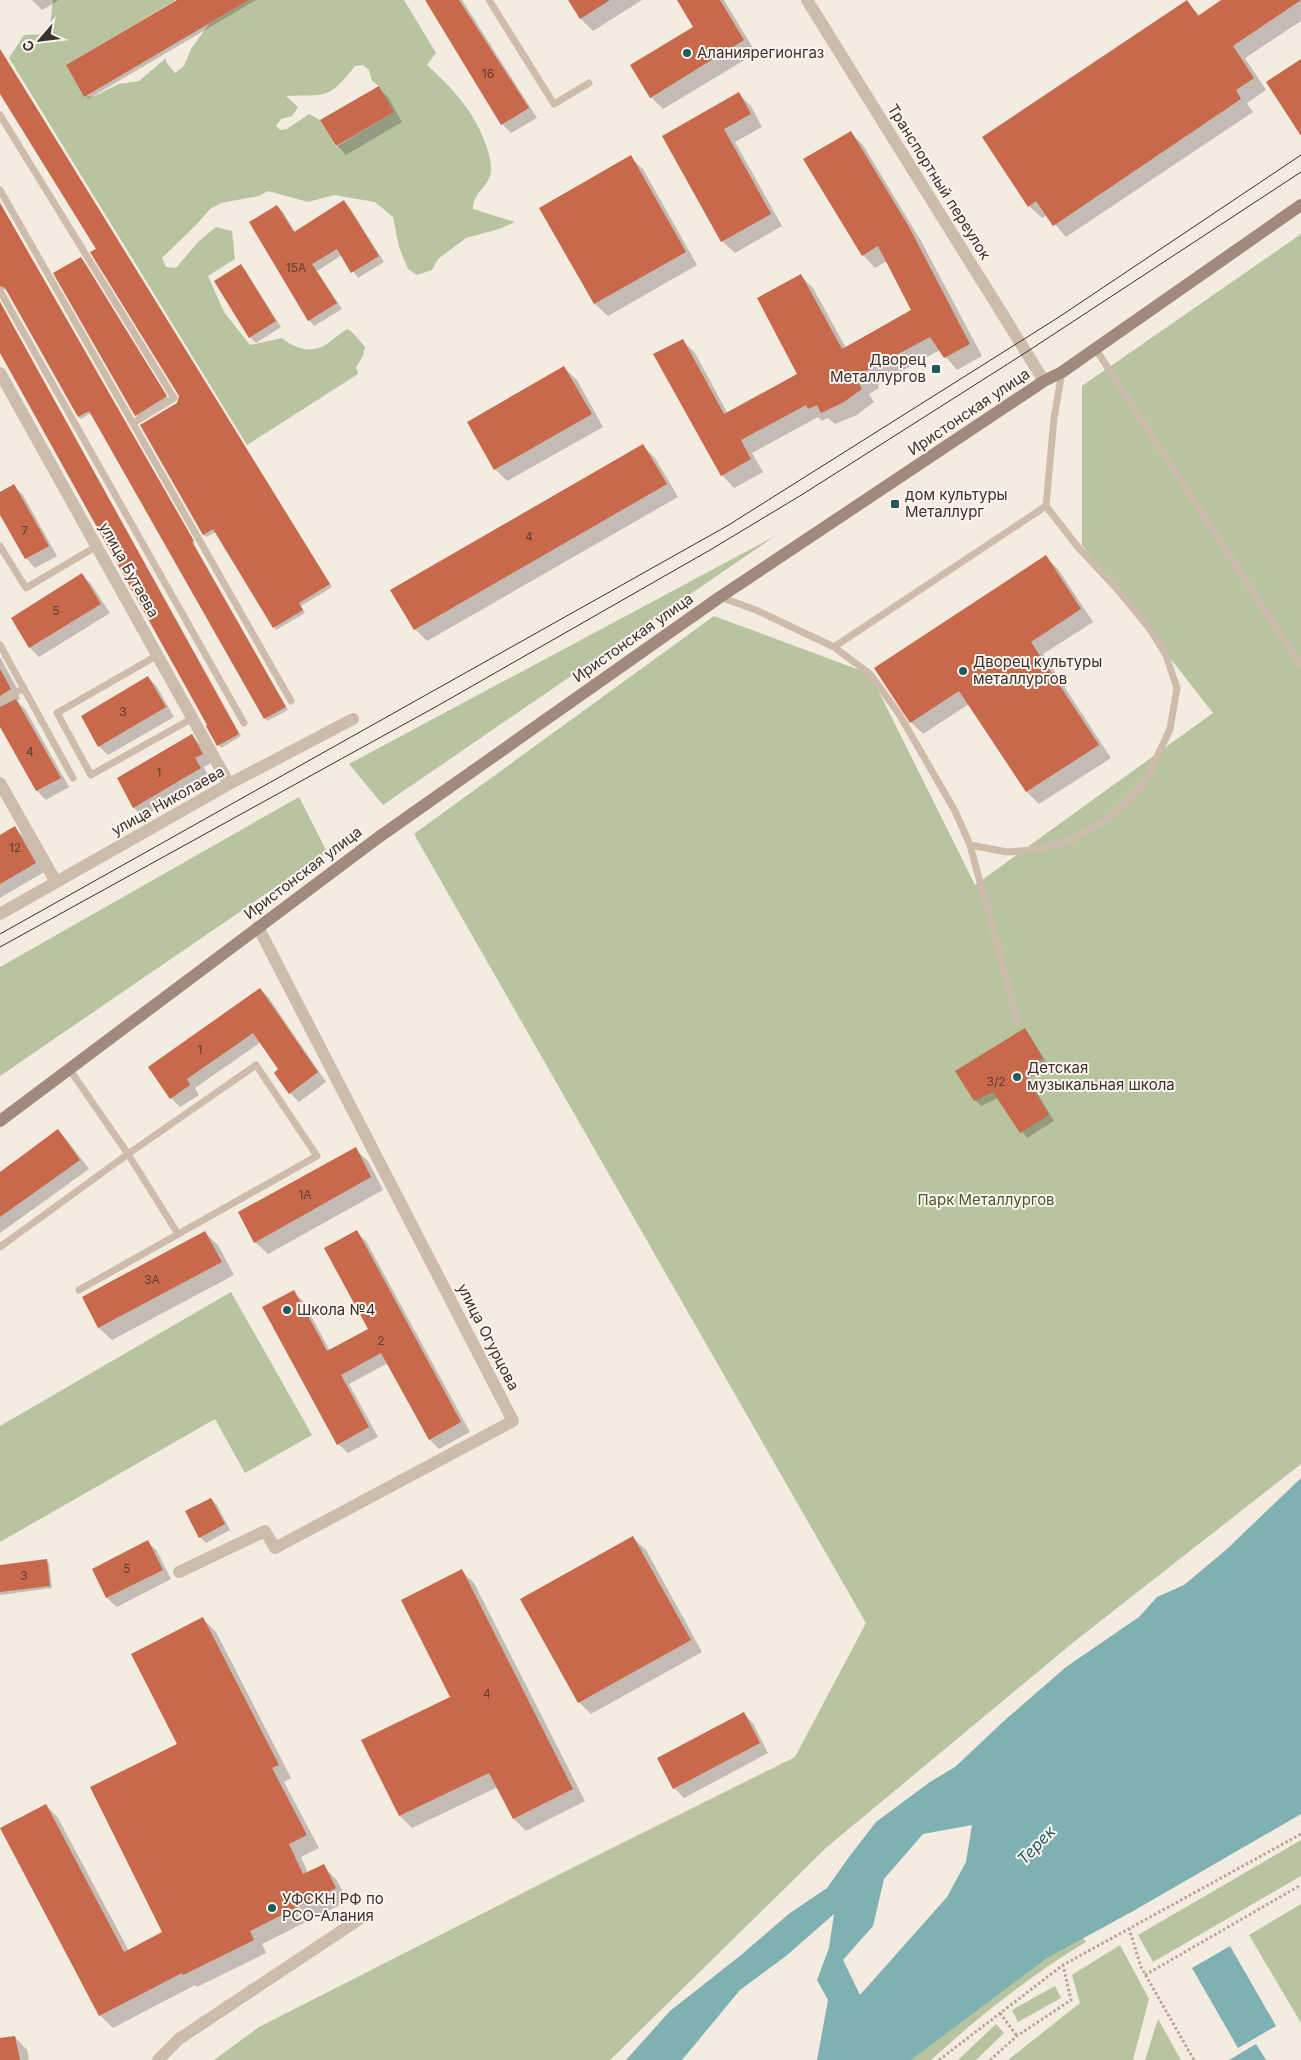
<svg xmlns="http://www.w3.org/2000/svg" width="1301" height="2060" font-family="Inter,sans-serif">
  <rect width="100%" height="100%" fill="#f4ebe1"/>
  <path fill="#b8c4a0" fill-rule="evenodd" d="M53 0H176L66 65 84 97 94 96 119 84 139 81 166 58V62L175 73 184 66 191 49 209 24 249 0H404L436 53 427 65C453 89 474 111 486 145 489 154 493 167 490 176 485 189 473 194 473 209L515 222 499 229 466 238 438 259 432 270 417 275 408 269 399 247 393 217 375 202 334 195 308 202 268 191 259 196 221 203 210 209 197 224 162 258 166 267 176 268 199 241 216 227 232 231 235 259 208 276 224 312 250 345 282 338C295 349 312 354 327 344 334 339 340 333 347 329L352 332 365 347 363 356 356 367 358 374 247 445 9 58 24 35 49 34ZM363 65 369 70 372 81 379 86 394 112 336 147 320 120 309 114 287 129 280 130 276 126 281 119 292 116 298 107 286 96C328 94 327 101 355 66Z
    M1301 234V1464L1075 1641 827 1847 610 2060H214L259 2027 558 1875 795 1757 866 1623 414 834 714 616 870 674 975 885 1213 713 1082 545V386Z
    M775 536 383 805 349 764Z
    M299 797 327 852 0 1076V967Z
    M231 1292 312 1435 245 1473 215 1419 0 1542V1426Z
    M1301 1840V1876L1153 1962 1138 1935Z
    M1301 1904V2023L1249 1935Z
    M1074 1925 1086 1942C1031 1975 979 2016 931 2060H900Z
    M1120 1945 1149 1999 1133 2060H1008L1080 2003 1072 1975Z
    M1055 1986 1061 1998 1018 2022 1012 2010Z
    M1158 2019 1181 2060H1145Z
    M996 2024 1004 2033 976 2060H958Z"/>
  <path fill="#7fb0b2" fill-rule="evenodd" d="M1301 1478V1814L1135 1910 1047 1958 911 2060H817L828 2000 817 1980 829 1948 834 1914 786 1956 740 1990 682 2060H626L670 2011 741 1955 790 1913 827 1888 849 1857 876 1822 930 1782 955 1767 1005 1720 1066 1667 1139 1617 1157 1597 1184 1585 1227 1549ZM972 1825 966 1862 947 1897 860 1995 843 1960 873 1926 884 1879 923 1834Z
    M1230 1946 1276 2026 1238 2048 1192 1968Z
    M1256 2044 1266 2060H1229Z"/>
  <path fill="#0003" d="M32 0H59L42 10Z
    M179 0H256L88 99 85 96Z
    M426 0H462L537 118 511 133 502 124Z
    M570 0H642L593 31 580 18Z
    M678 0H724L756 53 663 109 651 97 694 27Z
    M1224 0H1301V21L1245 58 1266 90 1247 103 1253 112 1066 237 1047 215 1042 218 1029 206 1187 1 1200 16Z
    M0 53 4 55 332 587 301 606 305 613 276 630 216 532 206 537 204 535 142 425 178 403 180 395 97 249 0 91Z
    M378 87 388 97 402 122 346 155 337 145Z
    M739 94 751 106 762 127 735 142 782 226 735 253 722 241 663 136Z
    M850 132 863 145 921 241 982 356 957 370 940 350 878 384 879 388 869 394 874 402 857 415 835 424 828 418 822 421 818 417 752 453 763 472 734 488 722 475 682 340 695 353 728 414 799 375 801 276 813 288 846 348 912 310 887 261 875 268 863 255Z
    M630 157 643 169 697 265 608 316 595 304 541 208Z
    M344 202 350 208 384 262 358 278 342 255 317 271 342 309 314 326 309 320 277 206 283 212 295 232Z
    M0 203 195 544H194L288 710 267 721 91 413 81 419 79 417 7 290 0 289Z
    M84 261 168 399 138 418 136 415Z
    M241 265 246 271 281 327 256 343 250 337Z
    M0 302 241 736 221 748 0 351Z
    M564 368 577 380 603 427 507 481 495 469Z
    M643 446 655 458 678 497 427 641 415 629Z
    M14 486 23 495 57 556 35 568 26 558 0 513V494Z
    M1045 556 1058 569 1093 622 1043 654 1111 758 1039 804 1027 792 969 704 923 734 911 722Z
    M82 575 91 584 110 613 39 657 30 648 12 618Z
    M0 657 19 692 17 693 20 699 17 701 25 709 69 787 46 800 37 791 0 723Z
    M148 677 157 687 174 717 108 755 99 746Z
    M192 735 201 745 211 763 204 767 209 778 143 817 134 808 118 779Z
    M15 828 24 837 44 872 0 898V836Z
    M260 989 269 998 326 1082 299 1102 290 1093 280 1069 261 1042 195 1088 199 1095 180 1107 171 1098Z
    M1025 1030 1030 1036 1048 1065 1029 1079 1054 1121 1027 1138 998 1098 981 1106 975 1100Z
    M58 1131 67 1140 89 1169 0 1233V1173Z
    M355 1149 368 1161 383 1190 268 1254 255 1242Z
    M356 1232 366 1241 470 1432 439 1449 430 1440 388 1363 349 1384 378 1437 348 1453 338 1444 293 1292 303 1301 330 1351 370 1329Z
    M205 1233 218 1245 234 1275 112 1340 99 1328 83 1297Z
    M211 1499 217 1505 230 1530 206 1543 200 1537Z
    M633 1538 646 1550 702 1652 591 1714 579 1702Z
    M148 1542 157 1551 171 1579 117 1607 107 1598 93 1570Z
    M47 1561 49 1563 52 1588 0 1595V1566Z
    M461 1571 474 1583 585 1801 526 1831 514 1819 498 1787 412 1828 400 1816 363 1740 452 1697Z
    M203 1619 216 1632 291 1778 284 1782 319 1848 301 1857 308 1873 323 1866 336 1879 348 1901 262 1944 266 1953 197 1987 195 1985 113 2028 100 2015 2 1828 46 1805 58 1818 129 1951 164 1933 179 1745Z
    M743 1714 753 1723 768 1753 684 1798 674 1788 659 1759Z
    M15 2037 27 2050 29 2060H0V2039Z"/>
  <path fill="#c8694b" d="M177 0H249L84 97 66 65Z
    M425 0H459L529 108 501 125Z
    M568 0H610L580 19Z
    M677 0H720L744 40 650 98 630 65 693 27Z
    M1187 0 1198 16 1221 0H1301L1233 46 1254 78 1236 90 1241 99 1053 226 1036 201 1028 207 982 137Z
    M0 49 330 584 299 603 303 610 273 628 213 529 203 535 140 425 177 403 179 396 90 252 96 249 0 94Z
    M1301 59V136L1266 82Z
    M379 86 394 112 336 146 320 120Z
    M739 92 751 114 724 129 771 214 721 242 662 136Z
    M851 131 909 227 970 344 944 358 930 337 866 371 867 376 858 381 862 389 844 402 821 413 817 405 808 409 806 405 741 440 751 459 721 476 653 354 683 339 724 414 797 374 757 298 801 274 842 349 911 310 878 246 862 256 803 159Z
    M631 155 686 252 594 304 539 208Z
    M344 200 379 256 351 273 337 249 312 264 337 303 308 321 249 222 277 205 294 232Z
    M0 203 194 541 192 542 286 707 264 719 89 411 78 417 5 288 0 286Z
    M81 257 167 396 135 416 53 273Z
    M241 264 276 321 249 338 214 281Z
    M0 302 239 734 217 746 206 726 207 725 0 353Z
    M564 366 592 414 494 470 467 422Z
    M643 444 667 484 414 630 390 590Z
    M14 484 49 546 25 559 0 515V492Z
    M1046 555 1081 609 1031 642 1099 745 1026 792 959 691 910 723 874 668Z
    M82 573 101 604 29 648 11 618Z
    M0 669 11 689 0 696Z
    M148 676 166 707 98 747 81 716Z
    M16 699 61 778 36 791 0 727V707Z
    M192 734 203 754 195 758 201 768 133 808 117 778Z
    M15 826 36 863 0 884V835Z
    M260 988 318 1072 289 1094 274 1073 278 1069 253 1033 187 1079 190 1085 170 1099 148 1067Z
    M1025 1028 1043 1058 1024 1073 1049 1115 1020 1133 993 1092 974 1101 955 1071Z
    M58 1129 80 1160 0 1217V1172Z
    M356 1147 371 1177 254 1243 238 1212Z
    M357 1230 461 1422 429 1440 381 1353 341 1375 369 1427 337 1445 262 1307 294 1290 327 1351 368 1329 324 1248Z
    M205 1231 222 1262 98 1328 82 1297Z
    M211 1498 225 1524 199 1538 185 1511Z
    M633 1536 691 1640 578 1703 520 1599Z
    M148 1540 163 1570 106 1598 92 1569Z
    M47 1559 50 1586 0 1592V1565Z
    M462 1569 573 1789 513 1819 489 1773 399 1816 361 1740 450 1697 401 1600Z
    M203 1617 279 1765 272 1768 307 1835 289 1844 303 1874 324 1864 336 1888 250 1931 254 1940 183 1975 182 1973 99 2016 0 1828 46 1804 124 1952 162 1932 90 1787 177 1744 131 1654Z
    M744 1712 760 1743 673 1789 657 1758Z
    M15 2036 20 2060H0V2038Z"/>
  <g fill="none" stroke-linecap="round" stroke-linejoin="round">
    <path stroke="#b9a596" stroke-width="3" stroke-dasharray="2.5 2.5" stroke-linecap="butt" d="M1129 1928 1141 1967 1194 2060
      M1145 1975 1301 1885
      M1000 2013 1017 2036
      M939 2060 1063 1965 1301 1834
      M990 2060 1017 2036 1071 2000 1063 1965"/>
    <path stroke="#cdbbac" stroke-width="7" d="M489 0 554 104 589 83
      M0 115 174 398 133 423
      M0 190 291 701
      M0 291 244 723
      M1095 348 1301 666
      M0 546 26 588 97 546
      M720 597 756 610 834 647 1046 506 1054 418 1062 372
      M0 645 73 778
      M834 647 870 674 899 714 955 811 970 845 1018 1022
      M158 655 57 713 91 775 193 718
      M0 702 24 688
      M970 845 1007 852 1034 850 1072 840 1110 817 1145 783 1170 729 1177 688 1166 655 1149 628 1118 590 1077 546 1046 506
      M70 1070 128 1154 256 1065 317 1156 79 1290
      M0 1247 128 1154 178 1234"/>
    <path stroke="#cdbbac" stroke-width="12" d="M807 0 1044 381
      M0 373 229 784
      M0 783 56 882
      M0 914 229 784 353 719
      M179 1572 265 1531 275 1548 513 1421 258 927
      M158 2060 179 2039 364 1916"/>
    <path stroke="#a18a7d" stroke-width="12" d="M0 1121 379 837 720 597 1044 381 1062 372 1301 205"/>
    <path stroke="#3b302b" stroke-width="1" d="M0 934 727 526 1059 317 1301 155
      M0 947 439 705 710 550 803 494 1025 353 1301 172"/>
  </g>
  <g fill="#1f5a5e" stroke="#fbf5ee" stroke-width="2">
    <circle cx="687" cy="53" r="5"/>
    <rect x="931" y="364" width="10" height="10" rx="2.5"/>
    <rect x="890" y="499" width="10" height="10" rx="2.5"/>
    <circle cx="963" cy="671" r="5"/>
    <circle cx="1017" cy="1077" r="5"/>
    <circle cx="287" cy="1310" r="5"/>
    <circle cx="272" cy="1908" r="5"/>
  </g>
  <g text-anchor="middle" stroke-width="4" stroke-linejoin="round" paint-order="stroke">
    <g font-size="12" fill="#5e3e33">
      <text x="488" y="78">16</text>
      <text x="296" y="272">15А</text>
      <text x="25" y="535">7</text>
      <text x="529" y="541">4</text>
      <text x="56" y="615">5</text>
      <text x="123" y="716">3</text>
      <text x="30" y="756">4</text>
      <text x="159" y="777">1</text>
      <text x="15" y="852">12</text>
      <text x="200" y="1054">1</text>
      <text x="996" y="1086">3/2</text>
      <text x="305" y="1199">1А</text>
      <text x="152" y="1284">3А</text>
      <text x="381" y="1345">2</text>
      <text x="127" y="1573">5</text>
      <text x="24" y="1580">3</text>
      <text x="487" y="1698">4</text>
    </g>
    <g font-size="15" fill="#3b302b" stroke="#fbf5ee" text-anchor="start">
      <text x="697" y="58">Аланиярегионгаз</text>
      <text x="926" y="365" text-anchor="end">Дворец<tspan x="926" dy="17">Металлургов</tspan></text>
      <text x="905" y="500">дом культуры<tspan x="905" dy="17">Металлург</tspan></text>
      <text x="973" y="667">Дворец культуры<tspan x="973" dy="17">металлургов</tspan></text>
      <text x="1027" y="1073">Детская<tspan x="1027" dy="17">музыкальная школа</tspan></text>
      <text x="297" y="1315">Школа №4</text>
      <text x="282" y="1904">УФСКН РФ по<tspan x="282" dy="17">РСО-Алания</tspan></text>
    </g>
    <g font-size="15" fill="#3b302b" stroke="#fbf5ee">
      <text transform="translate(939 182) rotate(58)" y="5">Транспортный переулок</text>
      <text transform="translate(969 412) rotate(-34)" y="5">Иристонская улица</text>
      <text transform="translate(129 570) rotate(61)" y="5">улица Бутаева</text>
      <text transform="translate(633 638) rotate(-35)" y="5">Иристонская улица</text>
      <text transform="translate(168 801) rotate(-29)" y="5">улица Николаева</text>
      <text transform="translate(303 873) rotate(-37)" y="5">Иристонская улица</text>
      <text transform="translate(488 1337) rotate(63)" y="5">улица Огурцова</text>
    </g>
    <g font-size="15" fill="#4a5a2e" stroke="#fbf5ee">
      <text x="986" y="1205">Парк Металлургов</text>
    </g>
    <g font-size="16" font-style="italic" fill="#1f5a5e" stroke="#fbf5ee">
      <text transform="translate(1036 1845) rotate(-46)" y="6">Терек</text>
    </g>
  </g>
  <g transform="translate(40 40) rotate(242)" stroke="#fbf5ee" stroke-width="4" paint-order="stroke">
  <path d="M0-4L9 19L0 12L-9 19Z" fill="#3b302b"/>
  <text y="-8" font-size="14" font-weight="bold" text-anchor="middle" fill="#3b302b">С</text>
  </g>
</svg>
